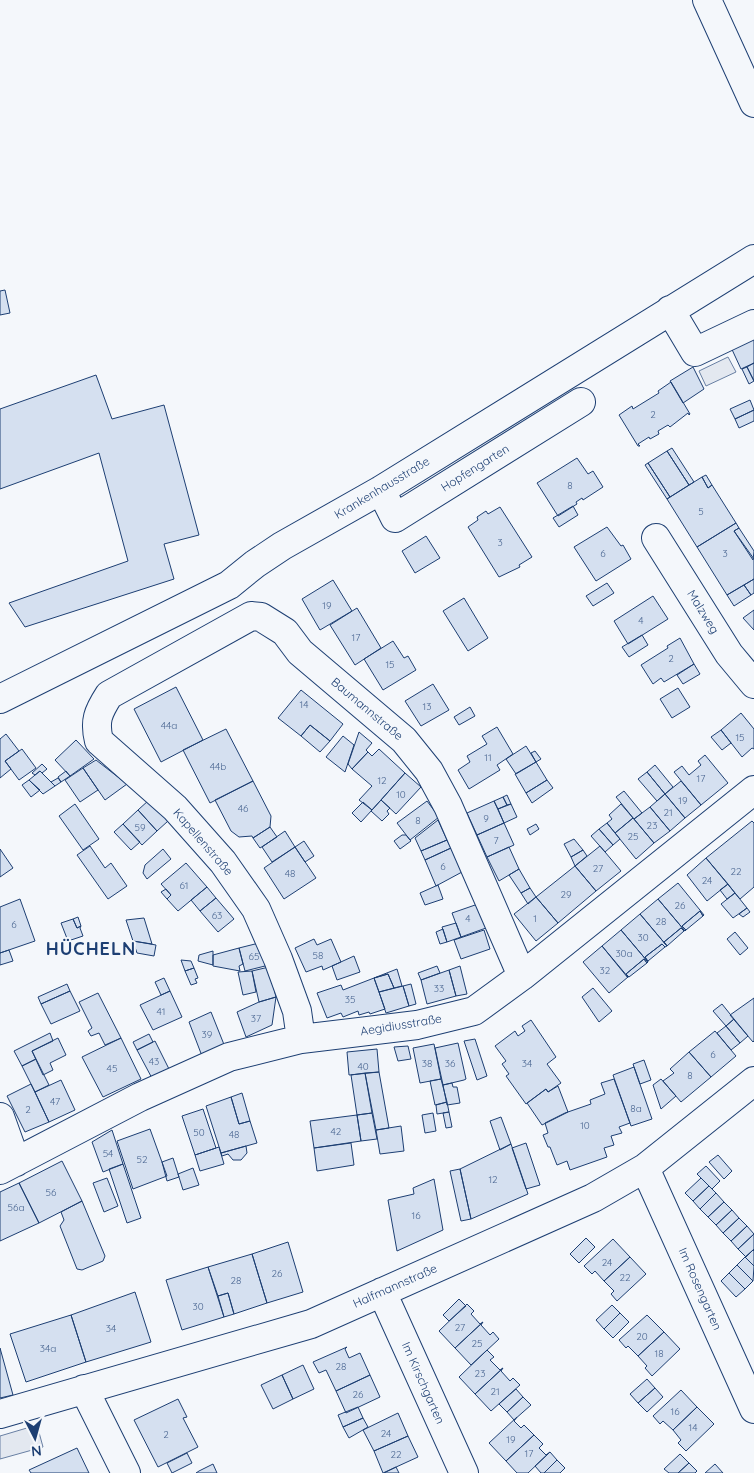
<svg xmlns="http://www.w3.org/2000/svg" width="754" height="1473" font-family="Quicksand,sans-serif">
  <rect width="100%" height="100%" fill="#f4f7fb"/>
  <path fill="#e3e8f0" stroke="#687fa3" d="M728 357 736 372 706 386 699 371Z
    M37 1425 43 1447 0 1459V1436Z"/>
  <path fill="#d5e0f0" stroke="#1d3f73" d="M5 290 10 313 0 315V291Z
    M754 331V363L741 369 729 343Z
    M754 363V381L747 367Z
    M693 367 704 389 683 403 670 381Z
    M747 367 754 381 749 384 742 369Z
    M96 375 112 419 164 405 199 535 164 544 174 579 25 627 9 603 128 561 99 453 0 489V409Z
    M671 382 690 414 689 415 688 413 670 427 668 425 658 431 659 434 650 439 649 437 638 444 640 446H638L619 415 632 406 633 409 659 393 658 391Z
    M750 400 754 410 735 419 730 409Z
    M754 410V421L739 428 735 419Z
    M672 448 694 482 689 485 667 451Z
    M667 451 689 485 670 497 648 463Z
    M577 458 588 474 593 471 603 487 583 500 582 498 576 502 577 504 558 516 537 483Z
    M648 463 670 497 667 499 645 465Z
    M706 475 712 485 708 488 702 477Z
    M702 477 708 488 712 485 736 523 697 547 667 499Z
    M573 506 578 515 559 527 553 518Z
    M500 507 532 557 519 565 520 567 499 577 468 527 478 520 477 517 486 511 488 514Z
    M736 523 739 528 734 531 754 559V579L727 595 697 547Z
    M607 527 621 546 623 545 631 559 596 581 574 547Z
    M739 528 754 551 753 560 734 531Z
    M426 536 440 558 415 573 402 551Z
    M754 579V593L751 595 744 585Z
    M333 580 352 611 320 630 302 599Z
    M607 583 614 593 593 606 586 596Z
    M744 585 751 595 734 606 727 595Z
    M653 596 668 619 628 644 614 621Z
    M464 598 488 638 468 651 443 611Z
    M357 608 381 648 355 665 330 625Z
    M754 610V630L743 618Z
    M642 635 648 645 629 657 622 647Z
    M680 638 694 664 664 682 661 678 653 684 641 665 668 648 667 646Z
    M393 641 404 658 408 656 416 670 383 690 364 659Z
    M694 664 700 674 683 684 677 675Z
    M433 684 449 710 421 726 405 701Z
    M176 687 203 740 161 762 134 709Z
    M678 688 690 707 672 718 660 699Z
    M301 690 343 724 330 741 310 725 301 736 278 718Z
    M470 707 475 716 459 725 454 717Z
    M741 713 754 729V749L752 748 742 757 721 730Z
    M310 725 330 741 320 752 301 736Z
    M497 727 513 754 497 765 500 770 469 789 458 770 470 762 467 756 487 744 482 736Z
    M226 729 253 781 210 803 183 750Z
    M721 730 731 743 722 750 711 737Z
    M359 732 372 743 366 750 368 752 352 769 348 764Z
    M6 734 19 751 5 761 11 769 0 778V739Z
    M343 736 354 745 345 772 326 757Z
    M76 740 94 759 70 776 55 760Z
    M526 746 536 762 516 774 506 759Z
    M22 749 36 768 19 780 5 761Z
    M379 749 405 773 372 810 359 800 372 786 352 769 368 752 372 756Z
    M535 751 541 759 536 762 531 753Z
    M705 755 728 783 701 805 674 772 682 766 689 775 701 765 698 761Z
    M96 760 127 784 105 800 83 768Z
    M536 762 547 780 526 793 515 774Z
    M42 764 47 769 42 773 40 771 35 775 32 773Z
    M655 765 673 787 665 794 647 772Z
    M83 768 98 790 80 802 65 780Z
    M40 771 55 786 43 794 29 780Z
    M66 771 70 776 61 782 58 777Z
    M647 772 665 794 657 801 638 779Z
    M405 773 421 787 396 814 381 800Z
    M58 778 61 782 55 786 51 782Z
    M29 780 40 790 31 797 22 785Z
    M547 780 553 788 532 803 526 793Z
    M253 781 271 816 270 827 253 838 252 836 239 837 231 831 215 800Z
    M681 781 701 805 685 818 665 794Z
    M624 791 642 813 634 819 616 797Z
    M665 794 685 818 670 831 650 807Z
    M507 795 511 804 507 805 503 797Z
    M503 797 507 805 498 809 494 801Z
    M149 800 168 821 157 831 138 810Z
    M381 800 390 808 387 811 389 814 382 821 371 811Z
    M427 801 439 817 410 840 397 823Z
    M494 801 504 823 477 835 467 813Z
    M363 802 372 810 361 822 352 813Z
    M75 804 99 839 83 850 59 816Z
    M511 804 517 817 504 823 498 809Z
    M621 804 633 818 615 833 607 823 612 819 609 815Z
    M650 807 670 831 654 843 634 819Z
    M138 810 157 831 142 845 123 824Z
    M633 818 654 843 636 859 615 833Z
    M438 820 447 840 421 851 415 838Z
    M752 821 754 823V887L740 899 706 858Z
    M504 823 514 845 487 857 477 835Z
    M607 823 620 839 613 845 599 829Z
    M123 824 140 842 131 850 114 832Z
    M536 824 539 829 530 835 527 829Z
    M270 827 277 837 260 848 253 838Z
    M599 829 613 845 605 852 591 836Z
    M285 831 295 847 272 862 262 847Z
    M402 835H406L411 841 400 849 394 841Z
    M574 839 583 850 571 857 564 844Z
    M447 840 451 848 425 860 421 851Z
    M304 841 314 856 305 862 295 847Z
    M90 846 105 868 111 863 127 886 108 899 77 855Z
    M600 846 621 871 596 891 575 866Z
    M295 847 316 878 284 899 264 868Z
    M509 847 519 869 499 881 487 857Z
    M451 848 462 872 436 886 425 860Z
    M0 849 13 868 0 877Z
    M163 849 171 859 147 879 143 873 145 865Z
    M583 850 587 856 575 866 571 857Z
    M706 858 728 884 707 901 687 875Z
    M186 863 207 887 178 911 167 899 171 895 161 884Z
    M575 866 596 891 558 923 536 897Z
    M519 869 530 888 521 893 509 875Z
    M678 883 704 915 703 916 700 911 682 926 686 930 685 931 658 899Z
    M728 884 735 893 727 899 720 890Z
    M438 885 443 899 425 905 420 893Z
    M207 887 216 898 200 911 191 900Z
    M530 888 536 897 528 904 521 893Z
    M166 889 171 895 167 899 161 892Z
    M735 893 747 908 733 918 721 904Z
    M536 897 558 923 536 941 514 914Z
    M216 898 234 919 218 932 200 911Z
    M20 899 35 941 0 953V907Z
    M658 899 685 931 681 928 664 942 667 946 640 914Z
    M478 904 486 928 461 937 452 913Z
    M747 908 750 912 743 917 739 914Z
    M700 911 703 916 686 930 682 926Z
    M640 914 667 946 665 947 662 944 645 957 648 962 621 930Z
    M78 917 81 926 77 928 73 919Z
    M144 918 152 944 133 941 126 920Z
    M73 919 77 928 81 926 80 928 83 936 68 941 61 923Z
    M456 923 461 937 447 942 442 927Z
    M681 928 684 931 667 946 664 942Z
    M443 929 447 942 440 944 436 932Z
    M484 930 490 949 461 959 454 940Z
    M621 930 648 962 647 963 644 959 626 974 628 978 602 946Z
    M735 932 748 948 740 955 727 939Z
    M314 939 317 945 331 939 341 962 323 970 322 966 306 972 295 948Z
    M133 941 156 945 154 956 137 953Z
    M263 942 269 965 245 971 239 948Z
    M662 944 665 947 648 961 645 957Z
    M602 946 628 977 609 993 583 962Z
    M239 948 243 964 239 966 240 971 213 966V955Z
    M9 950 13 961 0 965V953Z
    M213 951V965L198 961 199 955Z
    M354 956 360 972 337 980 332 966Z
    M644 959 647 963 629 977 626 974Z
    M181 960 191 961 194 968 185 971Z
    M437 966 440 973 421 980 418 973Z
    M460 966 467 994 456 996 449 970Z
    M269 967 276 997 259 1002 252 971Z
    M194 968 198 978 195 979 197 983 191 985 185 971Z
    M397 969 402 986 394 988 388 974 374 978Z
    M449 970 456 996 427 1004 421 980Z
    M252 971 256 992 243 995 238 972Z
    M388 974 394 988 379 992 374 978Z
    M164 978 170 991 161 995 155 982Z
    M374 978 385 1009 370 1014 369 1012 359 1015 358 1011 343 1017 341 1013 327 1018 317 993 341 985 343 990Z
    M67 984 70 991 41 1004 38 997Z
    M411 984 416 1004 409 1006 403 986Z
    M403 986 409 1006 386 1013 379 992Z
    M593 988 612 1011 599 1022 582 997Z
    M70 991 80 1011 51 1024 41 1004Z
    M170 991 182 1017 153 1030 140 1005Z
    M98 993 121 1038 105 1045 99 1033 91 1036 88 1031 92 1028 79 1002Z
    M276 997 272 1025 246 1037 237 1012 259 1002Z
    M754 998V1041L753 1042 730 1015Z
    M722 1004 734 1019 726 1026 713 1011Z
    M211 1012 225 1047 202 1056 189 1022Z
    M734 1019 748 1036 740 1043 726 1026Z
    M531 1020 556 1057 547 1064 561 1083 548 1092 546 1089 526 1104 506 1076 509 1074 502 1064 506 1061 495 1046 515 1031 518 1036 525 1031 522 1026Z
    M726 1026 740 1043 731 1050 717 1033Z
    M715 1031 736 1056 711 1077 689 1052Z
    M50 1033 53 1041 32 1051 36 1059 22 1066 14 1051Z
    M149 1034 153 1042 137 1050 133 1042Z
    M58 1038 66 1055 50 1063 53 1070 43 1075 32 1051Z
    M121 1038 141 1079 103 1097 82 1057Z
    M475 1039 487 1076 477 1080 464 1041Z
    M155 1041 171 1073 154 1082 137 1050Z
    M458 1043 466 1079 464 1080 443 1085 435 1048Z
    M434 1044 441 1079 420 1083 413 1048Z
    M408 1046 411 1059 398 1061 394 1047Z
    M377 1049 379 1072 349 1075 347 1052Z
    M689 1052 711 1077 681 1102 663 1081 674 1073 670 1069Z
    M36 1059 49 1085 35 1092 22 1066Z
    M644 1060 651 1080 640 1084 633 1064Z
    M634 1067 652 1119 631 1126 613 1075Z
    M379 1072 389 1128 376 1130 365 1073Z
    M365 1073 372 1113 357 1115 351 1075Z
    M441 1079 447 1102 435 1105 430 1081Z
    M614 1079 630 1123 619 1127 622 1133 611 1136 614 1145 604 1148 607 1157 570 1170 567 1161 557 1165 550 1147H548L543 1135 548 1133 545 1123 565 1113 591 1104 590 1100 605 1094 601 1083Z
    M661 1079 676 1096 661 1109 653 1085Z
    M61 1080 75 1110 49 1122 35 1092Z
    M452 1083 453 1087H457L460 1103 447 1105 443 1085Z
    M31 1084 49 1122 25 1132 7 1096Z
    M558 1086 568 1112 542 1125 527 1103 546 1089 548 1092Z
    M242 1093 250 1121 239 1124 231 1097Z
    M231 1097 239 1124 250 1121 257 1143 221 1153 206 1106Z
    M447 1102 449 1112 437 1114 436 1105Z
    M203 1109 216 1148 195 1155 182 1116Z
    M449 1112 452 1127 446 1128 443 1113Z
    M372 1113 377 1139 361 1141 357 1115Z
    M433 1113 436 1131 425 1133 422 1115Z
    M357 1115 361 1141 314 1148 310 1121Z
    M501 1117 511 1144 500 1150 490 1121Z
    M401 1126 404 1151 380 1154 376 1130Z
    M150 1129 167 1176 133 1189 117 1141Z
    M112 1130 123 1164 103 1172 92 1142Z
    M351 1143 354 1165 317 1171 314 1148Z
    M526 1143 540 1185 526 1189 512 1148Z
    M511 1144 528 1194 471 1219 460 1169Z
    M246 1146 247 1153 241 1160H233L228 1154 222 1156 221 1153Z
    M219 1147 224 1164 200 1171 195 1155Z
    M718 1155 732 1171 724 1179 709 1162Z
    M173 1158 179 1177 167 1181 162 1162Z
    M62 1161 82 1201 39 1223 19 1183Z
    M123 1164 141 1218 127 1223 109 1169Z
    M706 1166 720 1181 712 1189 697 1174Z
    M193 1168 199 1185 183 1190 178 1174Z
    M460 1169 471 1219 461 1221 450 1171Z
    M107 1178 118 1206 104 1212 93 1183Z
    M701 1178 709 1186 693 1201 685 1193Z
    M434 1179 443 1230 397 1251 388 1200 414 1194 413 1188Z
    M19 1183 39 1223 0 1241V1192Z
    M709 1186 716 1193 700 1209 693 1201Z
    M716 1193 724 1202 708 1217 700 1209Z
    M82 1201 105 1256 103 1261 82 1270 77 1269 60 1226 64 1220 61 1212Z
    M724 1202 732 1210 716 1225 708 1217Z
    M732 1210 739 1218 723 1233 716 1225Z
    M739 1218 747 1226 731 1241 723 1233Z
    M747 1226 754 1234 738 1249 731 1241Z
    M754 1234V1249L746 1257 738 1249Z
    M586 1238 595 1247 579 1263 570 1254Z
    M613 1239 630 1257 604 1281 595 1271 592 1274 584 1266Z
    M288 1242 303 1292 267 1303 252 1254Z
    M753 1250 754 1251V1266L745 1257Z
    M252 1254 267 1303 234 1314 228 1293 218 1296 208 1267Z
    M630 1257 646 1274 617 1301 611 1294 614 1291 604 1281Z
    M745 1257 754 1266 753 1281 737 1265Z
    M737 1265 753 1281 745 1289 729 1273Z
    M208 1267 224 1317 182 1330 166 1280Z
    M729 1273 745 1289 736 1297 721 1281Z
    M135 1292 151 1342 86 1362 71 1315Z
    M228 1293 234 1314 224 1317 218 1296Z
    M459 1299 466 1306 449 1321 443 1315Z
    M467 1304 474 1311 471 1314 480 1324 483 1322 455 1348 439 1331Z
    M612 1305 620 1313 604 1329 596 1320Z
    M620 1313 629 1322 613 1338 604 1329Z
    M71 1315 86 1362 26 1382 10 1334Z
    M647 1315 664 1332 638 1356 628 1346 626 1348 619 1340Z
    M483 1322 481 1325 490 1335 493 1332 499 1339 471 1365 455 1348Z
    M664 1332 680 1349 652 1376 645 1368 647 1366 638 1356Z
    M347 1347 345 1349 349 1358 360 1353 370 1375 336 1391 326 1370 319 1373 313 1362Z
    M0 1348 13 1395 0 1398Z
    M487 1350 494 1357 490 1360 500 1370 503 1368 475 1394 459 1377Z
    M303 1365 314 1389 293 1399 282 1375Z
    M503 1368 501 1371 510 1381 513 1378 520 1385 491 1411 475 1394Z
    M282 1375 293 1399 273 1409 261 1385Z
    M370 1375 380 1397 346 1413 336 1391Z
    M647 1379 655 1388 638 1403 630 1394Z
    M655 1388 663 1397 647 1412 638 1403Z
    M516 1389 523 1397 507 1412 499 1404Z
    M681 1390 697 1407 673 1430 663 1421 660 1424 653 1416Z
    M523 1397 531 1405 514 1420 507 1412Z
    M178 1399 187 1417 183 1418 198 1447 158 1467 134 1420Z
    M358 1407 363 1418 343 1427 338 1415Z
    M697 1407 714 1424 686 1451 678 1443 681 1440 673 1430Z
    M398 1413 408 1436 374 1451 363 1430Z
    M517 1417 514 1421 521 1428 524 1425 534 1435 506 1461 489 1443Z
    M363 1418 368 1427 349 1438 343 1427Z
    M534 1435 543 1444 539 1448 546 1455 550 1452 528 1473H517L506 1461Z
    M408 1436 418 1457 383 1473 374 1451Z
    M77 1448 89 1473H31L29 1470Z
    M550 1452 557 1460 544 1473H541L535 1466Z
    M187 1453 192 1463 172 1473 167 1463Z
    M680 1454 689 1463 678 1473H669L664 1469Z
    M557 1460 565 1468 560 1473H544Z
    M689 1463 697 1471 695 1473H678Z
    M213 1464 217 1473H196L199 1471Z
    M715 1464 723 1473H705Z
    M396 1467 399 1473H384Z"/>
  <g fill="none" stroke-linecap="round" stroke-linejoin="round">
    <g stroke="#1d3f73" stroke-width="30">
      <path id="minor" d="M707 0 754 103
        M670 310 695 352 754 324
        M381 490 395 518 581 402
        M656 538 729 654 754 684
        M0 699 229 585 255 564 282 546 381 490 754 259
        M301 1039 297 1011 278 959 256 909 223 862 175 808 99 741C94 721 98 712 109 695L251 616 261 617 285 632 300 652 404 740 429 771 448 806 522 976
        M0 1117 16 1162
        M645 1168 754 1409
        M0 1170 140 1097 229 1057 301 1039 417 1025 474 1011 522 976 754 790
        M382 1292 464 1473
        M84 1389 126 1473
        M0 1414 311 1324 593 1198 645 1168 754 1081"/>
    </g>
    <use href="#minor" stroke="#f4f7fb" stroke-width="28"/>
  </g>
  <g text-anchor="middle" stroke-width="4" stroke-linejoin="round" paint-order="stroke">
    <g font-size="10" fill="#4b6792">
      <text x="653" y="418">2</text>
      <text x="570" y="489">8</text>
      <text x="701" y="515">5</text>
      <text x="500" y="546">3</text>
      <text x="603" y="557">6</text>
      <text x="725" y="557">3</text>
      <text x="327" y="609">19</text>
      <text x="641" y="624">4</text>
      <text x="356" y="641">17</text>
      <text x="671" y="662">2</text>
      <text x="390" y="668">15</text>
      <text x="304" y="708">14</text>
      <text x="427" y="710">13</text>
      <text x="169" y="729">44a</text>
      <text x="740" y="741">15</text>
      <text x="488" y="761">11</text>
      <text x="218" y="770">44b</text>
      <text x="701" y="782">17</text>
      <text x="382" y="784">12</text>
      <text x="401" y="798">10</text>
      <text x="683" y="804">19</text>
      <text x="243" y="812">46</text>
      <text x="668" y="816">21</text>
      <text x="486" y="822">9</text>
      <text x="418" y="824">8</text>
      <text x="652" y="829">23</text>
      <text x="140" y="831">59</text>
      <text x="633" y="840">25</text>
      <text x="496" y="844">7</text>
      <text x="443" y="870">6</text>
      <text x="598" y="872">27</text>
      <text x="736" y="875">22</text>
      <text x="290" y="877">48</text>
      <text x="707" y="884">24</text>
      <text x="184" y="889">61</text>
      <text x="566" y="898">29</text>
      <text x="680" y="909">26</text>
      <text x="217" y="919">63</text>
      <text x="468" y="922">4</text>
      <text x="535" y="922">1</text>
      <text x="661" y="925">28</text>
      <text x="14" y="928">6</text>
      <text x="643" y="941">30</text>
      <text x="624" y="957">30a</text>
      <text x="318" y="959">58</text>
      <text x="254" y="960">65</text>
      <text x="605" y="974">32</text>
      <text x="439" y="992">33</text>
      <text x="350" y="1003">35</text>
      <text x="161" y="1015">41</text>
      <text x="256" y="1022">37</text>
      <text x="207" y="1038">39</text>
      <text x="713" y="1058">6</text>
      <text x="154" y="1065">43</text>
      <text x="427" y="1067">38</text>
      <text x="450" y="1067">36</text>
      <text x="527" y="1067">34</text>
      <text x="363" y="1070">40</text>
      <text x="112" y="1072">45</text>
      <text x="690" y="1079">8</text>
      <text x="55" y="1105">47</text>
      <text x="636" y="1112">8a</text>
      <text x="28" y="1113">2</text>
      <text x="585" y="1129">10</text>
      <text x="336" y="1135">42</text>
      <text x="199" y="1136">50</text>
      <text x="234" y="1138">48</text>
      <text x="108" y="1157">54</text>
      <text x="142" y="1163">52</text>
      <text x="493" y="1183">12</text>
      <text x="51" y="1196">56</text>
      <text x="16" y="1211">56a</text>
      <text x="416" y="1219">16</text>
      <text x="607" y="1266">24</text>
      <text x="277" y="1277">26</text>
      <text x="625" y="1281">22</text>
      <text x="236" y="1284">28</text>
      <text x="198" y="1310">30</text>
      <text x="460" y="1331">27</text>
      <text x="111" y="1332">34</text>
      <text x="642" y="1340">20</text>
      <text x="477" y="1347">25</text>
      <text x="48" y="1352">34a</text>
      <text x="659" y="1357">18</text>
      <text x="341" y="1370">28</text>
      <text x="480" y="1377">23</text>
      <text x="495" y="1395">21</text>
      <text x="358" y="1398">26</text>
      <text x="675" y="1415">16</text>
      <text x="693" y="1431">14</text>
      <text x="386" y="1437">24</text>
      <text x="166" y="1438">2</text>
      <text x="511" y="1443">19</text>
      <text x="529" y="1457">17</text>
      <text x="396" y="1458">22</text>
    </g>
    <g font-size="12" fill="#1d3f73" stroke="#f4f7fb">
      <text transform="translate(475 468) rotate(-32)" y="4">Hopfengarten</text>
      <text transform="translate(382 488) rotate(-31)" y="4">Krankenhausstraße</text>
      <text transform="translate(703 612) rotate(58)" y="4">Malzweg</text>
      <text transform="translate(367 709) rotate(40)" y="4">Baumannstraße</text>
      <text transform="translate(203 842) rotate(49)" y="4">Kapellenstraße</text>
      <text transform="translate(401 1025) rotate(-9)" y="4">Aegidiusstraße</text>
      <text transform="translate(395 1286) rotate(-24)" y="4">Halfmannstraße</text>
      <text transform="translate(700 1289) rotate(66)" y="4">Im Rosengarten</text>
      <text transform="translate(423 1383) rotate(66)" y="4">Im Kirschgarten</text>
    </g>
    <g font-size="18" font-weight="bold" letter-spacing="1" fill="#1d3f73" stroke="#f4f7fb">
      <text x="91" y="955">HÜCHELN</text>
    </g>
  </g>
  <g transform="translate(35 1438) rotate(174)" stroke="#f4f7fb" stroke-width="4" paint-order="stroke">
  <path d="M0-4L9 19L0 12L-9 19Z" fill="#1d3f73"/>
  <text y="-8" font-size="14" font-weight="bold" text-anchor="middle" fill="#1d3f73">N</text>
  </g>
</svg>
